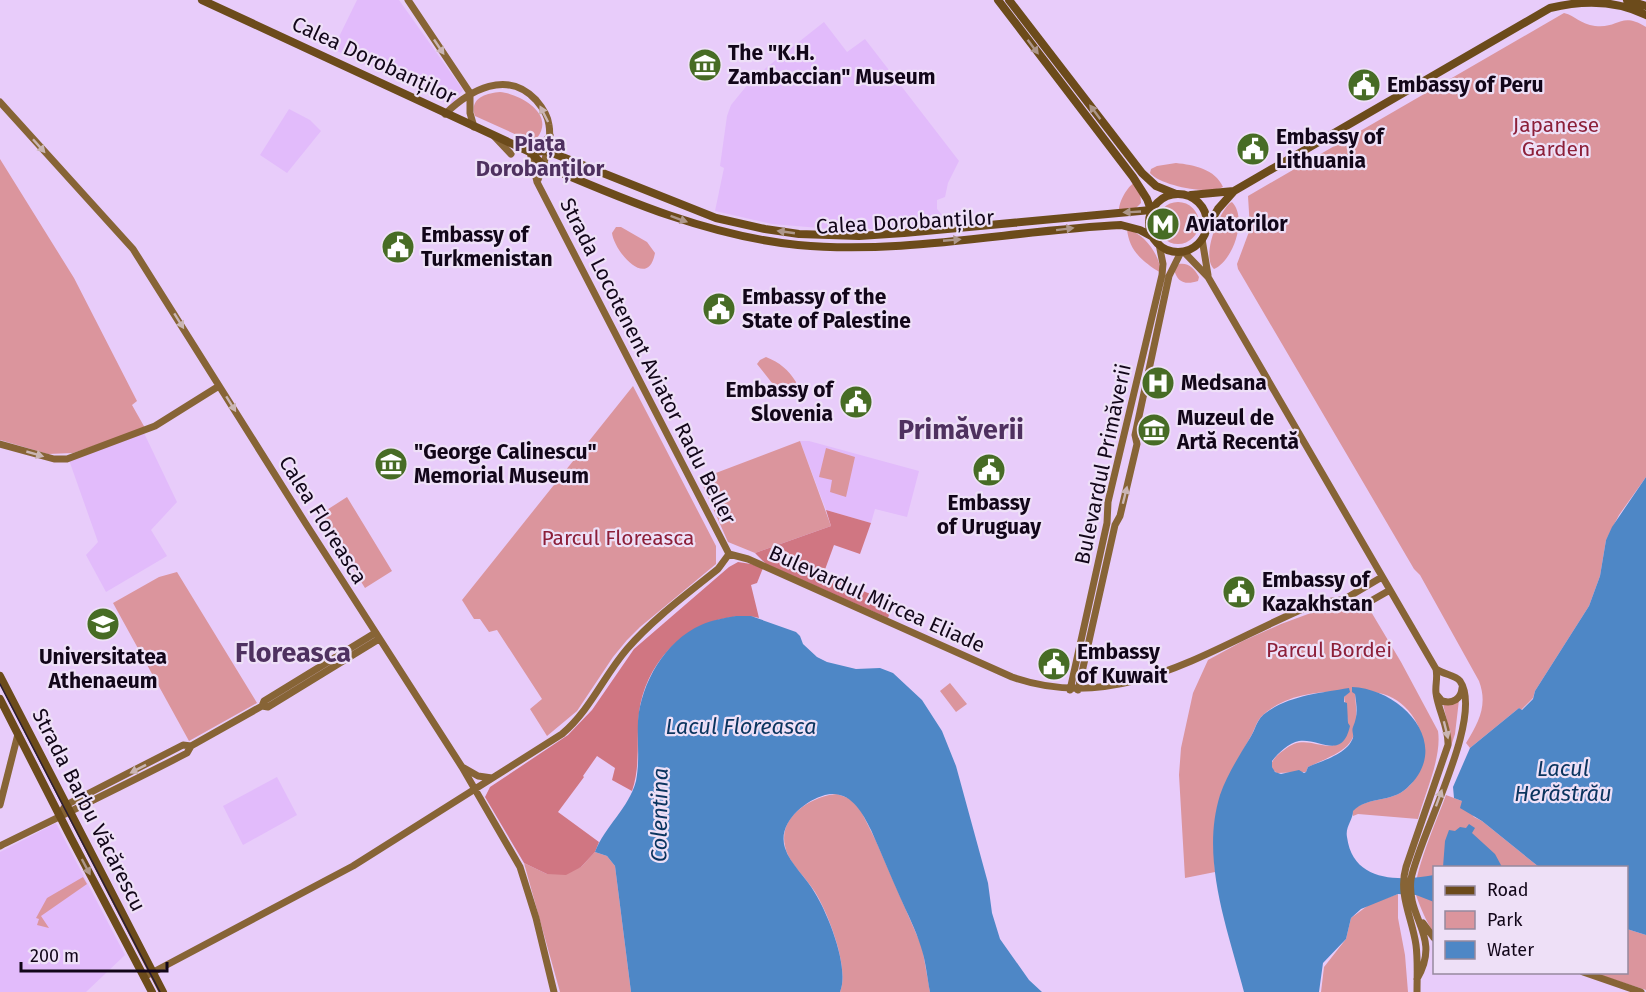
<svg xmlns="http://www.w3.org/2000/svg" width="1646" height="992" font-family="'Fira Sans',sans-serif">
  <rect width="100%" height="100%" fill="#e8ccfa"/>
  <path fill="#e2bbfb" d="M357 0H399L463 90 451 105 333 49Z
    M824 22 847 52 865 39 959 161 948 183 945 197 937 200V209L944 217 943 223 878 229H831L772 224 715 211 724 168 720 166 727 116 731 105 753 78Z
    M289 109 310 120 321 131 287 173 260 155Z
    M144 433 177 502 151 530 167 556 106 592 86 555 98 542 69 460Z
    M800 441H809L919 471 907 517 875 509 871 523 826 510Z
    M277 777 297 815 243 845 223 806Z
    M56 823 125 955 86 992H0V852Z"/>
  <path fill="#db959d" d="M1564 13C1576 16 1580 24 1595 26 1619 29 1620 11 1646 27V477L1619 515 1606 540 1600 576 1589 606 1535 691 1533 698 1521 710 1519 708 1470 748 1466 743C1479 722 1488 705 1479 681L1420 575 1414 569 1238 269 1237 264 1250 229 1248 196Z
    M500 92C520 94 556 114 537 138L528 140 475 116C469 99 485 93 500 92Z
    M0 159 74 278 137 401 132 405 145 428 73 453 48 454 0 440Z
    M1176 163C1194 165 1215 169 1223 187 1209 195 1161 186 1150 173L1151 169 1157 166Z
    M1134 183 1140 191 1141 203 1135 209 1119 210C1119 202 1127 187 1134 183Z
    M1157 223a21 21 0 1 1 42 0a21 21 0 1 1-42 0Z
    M1232 202C1248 218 1233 261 1214 269 1201 257 1218 214 1230 203Z
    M616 227H621L647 242 655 253C648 291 614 251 612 233Z
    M1127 229C1145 234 1160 255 1161 273 1143 262 1129 251 1127 229Z
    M1179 264C1188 262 1195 269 1199 277L1198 281C1186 285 1177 283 1174 269Z
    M766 357C780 363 788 369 796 382L794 389 784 393 772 383 757 364 760 360Z
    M633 386 716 546V564L640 627 627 640 613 657 577 711 547 736 530 709 542 699 497 630 489 632 480 619H474L462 600Z
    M800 441 831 526 755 553 728 542 700 479Z
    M826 448 855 457 846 497 830 492 832 480 819 477Z
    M347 497 392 571 365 588 319 515Z
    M177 572 257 703 189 741 113 603 159 577Z
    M1358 605 1370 610 1401 662 1438 731C1442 757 1425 793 1418 819L1358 814 1353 816 1352 811C1368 796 1391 803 1407 788 1439 759 1421 702 1379 693 1372 692 1362 694 1355 694 1360 746 1352 747 1308 767L1306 772 1277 773 1273 770 1271 764C1274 758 1278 754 1284 750 1307 731 1322 755 1343 741L1348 723 1344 697 1349 692C1321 690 1283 695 1262 716 1256 722 1255 729 1251 736 1220 791 1211 807 1215 872L1185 878 1179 775 1181 748 1193 693 1208 660 1243 641 1281 624 1319 610Z
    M950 683 967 704 956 712 940 691Z
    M1459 700 1455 734 1450 749V733L1443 704Z
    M837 794 851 799 861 811 876 841 922 947 930 992H840C850 968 828 913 815 892 806 877 788 863 785 846 778 816 812 796 837 794Z
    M1446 795 1462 801 1474 817 1482 821 1539 867 1434 868V933C1426 921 1421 909 1416 895 1411 878 1439 815 1446 795Z
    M595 852 607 856 615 866 631 992H560L524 863 547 874 581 867Z
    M83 877 87 884 41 916 49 928 37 925 39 919 36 918 47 898Z
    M1398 894V918L1405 955 1408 992H1321L1324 967 1346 939 1351 918 1370 904Z
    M1627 929 1646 935V990L1594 973 1626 972Z"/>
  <path fill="#d07682" d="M826 510 871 523 860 554 834 545 823 575 893 603 888 618 766 564 755 553 831 526Z
    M738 562 751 564 763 568 757 583 751 585 759 618C747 615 738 616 727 618 681 626 645 665 639 713 636 739 641 765 632 791L612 780 615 768 597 756 583 776 584 777 558 812 599 842 595 852 581 867 566 875 547 874 524 863 485 797 490 787 568 735 592 710 634 649 729 567Z"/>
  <path fill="#4e87c6" d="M1646 477V935L1627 929 1626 868 1539 867 1482 821 1460 808 1462 801 1454 798 1453 787 1470 748 1519 708 1522 710 1533 699 1535 691 1589 606 1600 576 1606 540 1612 527Z
    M736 616H751L796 632 800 636 803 644 817 657 827 662 856 669 880 668 893 673 922 700 942 731 956 766 988 883 992 913 1000 939 1029 980 1042 992H930C927 977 926 962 921 947 916 930 907 913 900 897 890 875 881 852 871 830 862 812 850 789 825 795 804 801 777 823 785 848 790 864 807 878 815 893 828 914 850 968 840 992H631L615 866 607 856 595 852C605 826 629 808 636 781 640 760 637 741 638 721 641 683 665 641 701 625 712 620 724 618 736 616Z
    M1352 687C1402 689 1454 745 1407 788 1391 803 1368 796 1353 811 1353 820 1345 827 1347 837 1353 883 1400 881 1434 875V902L1416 895 1398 894 1361 909 1351 918 1346 939 1323 963 1319 992H1244C1228 930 1200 859 1220 795 1227 775 1239 756 1250 738 1256 729 1256 719 1267 712 1291 695 1321 693 1349 688L1350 692 1344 697V702L1347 703 1348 723 1350 726C1342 761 1320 738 1299 741 1289 743 1278 753 1272 761V767L1275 772 1281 774 1299 770 1304 773 1306 772 1308 767C1321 761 1345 755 1352 740 1355 735 1351 732 1353 727 1358 715 1357 708 1355 694L1352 692Z
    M1469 824 1475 828 1472 833 1495 854 1502 867H1443L1445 841 1449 830 1455 831 1460 827 1466 828Z"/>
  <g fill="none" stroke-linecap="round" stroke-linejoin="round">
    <path stroke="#876436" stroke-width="7" d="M408 0 470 93
      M470 93V113L474 127
      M0 102 133 249 306 524 462 767 520 867 536 918 554 992
      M445 114C470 90 507 69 536 100 542 107 548 115 549 125 552 143 544 162 538 180
      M550 135 543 145 530 152 537 182 729 554
      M494 136 511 154
      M1202 239 1208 275
      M1184 252 1208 277 1436 669C1445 675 1455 675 1460 681 1485 717 1419 836 1411 879 1406 919 1442 936 1417 979
      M0 444 54 459H67L155 426 219 386
      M729 554 748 559 1012 677C1120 715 1209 649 1305 608L1325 602 1342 600 1369 602 1390 590
      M1343 600 1382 577
      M1070 690 1107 523 1108 502 1162 275 1163 264 1159 244
      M1078 690 1115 525 1120 516 1137 444 1135 435 1169 276 1181 252
      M1437 695 1442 701C1453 704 1461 699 1462 688
      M262 706 264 701 375 633
      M464 768 478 776 492 778
      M0 805 18 734
      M59 815 66 805 183 745 191 746
      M0 846C63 815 125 785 187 753L191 746 262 706 268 707 379 639
      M1423 923 1434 938
      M1583 972 1641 992
      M144 977 353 866 562 734C591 709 603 677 627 649 653 619 687 594 718 569L729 554
      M1417 992C1417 977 1418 960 1416 945 1412 917 1398 895 1406 867L1448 745C1449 728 1438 710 1436 693 1435 685 1438 678 1436 669"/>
    <path stroke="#6c4b1b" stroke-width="8" d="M202 0 530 152 543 165C625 200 708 236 798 245 905 255 1014 230 1121 225L1140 230 1153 237
      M998 0 1133 177 1147 199 1151 210
      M1009 0 1142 173 1156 186 1176 194
      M1627 0 1646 6
      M530 152 547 151 560 156 716 218 765 229 799 234 859 236 904 233 1151 210
      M1149 223a29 29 0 1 1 58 0a29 29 0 1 1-58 0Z
      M1191 195 1234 191
      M1208 226 1218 209 1234 191 1550 8C1583 0 1616 0 1646 15
      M0 676 163 992
      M0 699 71 838 152 992"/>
    <path stroke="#2b1d33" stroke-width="1.5" d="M0 684 160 992"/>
  </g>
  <defs><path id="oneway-solid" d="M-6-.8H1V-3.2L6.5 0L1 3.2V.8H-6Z" transform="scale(1.5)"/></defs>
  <g fill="#cab5b3">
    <use href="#oneway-solid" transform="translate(439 47) rotate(56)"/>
    <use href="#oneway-solid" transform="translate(544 114) rotate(-117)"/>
    <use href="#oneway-solid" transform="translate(39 146) rotate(48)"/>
    <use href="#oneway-solid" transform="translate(179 321) rotate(58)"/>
    <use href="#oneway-solid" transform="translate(231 404) rotate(58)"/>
    <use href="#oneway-solid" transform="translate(35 454) rotate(16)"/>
    <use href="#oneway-solid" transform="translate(1125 495) rotate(-76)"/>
    <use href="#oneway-solid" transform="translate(1446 730) rotate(76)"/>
    <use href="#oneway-solid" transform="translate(138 769) rotate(153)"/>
    <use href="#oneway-solid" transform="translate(1439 798) rotate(-70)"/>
  </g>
  <g fill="#ad9689">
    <use href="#oneway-solid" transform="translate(1033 47) rotate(53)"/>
    <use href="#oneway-solid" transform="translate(1095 112) rotate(-127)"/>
    <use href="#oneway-solid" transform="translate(1132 212) rotate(177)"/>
    <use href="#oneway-solid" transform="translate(679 219) rotate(20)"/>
    <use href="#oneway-solid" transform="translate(1065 229) rotate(-7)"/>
    <use href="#oneway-solid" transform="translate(786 232) rotate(-172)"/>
    <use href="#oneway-solid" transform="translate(952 240) rotate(-5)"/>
    <use href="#oneway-solid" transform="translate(86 867) rotate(62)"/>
  </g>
  <defs>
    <g id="museum-disc" transform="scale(1.725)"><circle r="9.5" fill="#476c25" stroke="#eee0f7"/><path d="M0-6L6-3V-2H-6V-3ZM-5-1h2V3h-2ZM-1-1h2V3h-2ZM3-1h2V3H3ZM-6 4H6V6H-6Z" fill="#fff"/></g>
    <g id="civic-disc" transform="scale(1.725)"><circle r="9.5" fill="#476c25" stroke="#eee0f7"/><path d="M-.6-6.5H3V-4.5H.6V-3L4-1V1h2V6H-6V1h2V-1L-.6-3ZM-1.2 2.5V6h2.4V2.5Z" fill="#fff"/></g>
    <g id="metro-disc" transform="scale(1.725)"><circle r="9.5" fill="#476c25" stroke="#eee0f7"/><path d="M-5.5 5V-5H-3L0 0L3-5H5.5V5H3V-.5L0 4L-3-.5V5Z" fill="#fff"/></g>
    <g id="hospital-disc" transform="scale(1.725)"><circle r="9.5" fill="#476c25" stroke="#eee0f7"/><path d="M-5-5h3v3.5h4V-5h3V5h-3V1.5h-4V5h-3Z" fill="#fff"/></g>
    <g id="university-disc" transform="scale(1.725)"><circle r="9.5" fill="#476c25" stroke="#eee0f7"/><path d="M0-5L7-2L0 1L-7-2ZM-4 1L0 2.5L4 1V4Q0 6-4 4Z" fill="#fff"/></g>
  </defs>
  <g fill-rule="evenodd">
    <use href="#museum-disc" x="705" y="65"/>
    <use href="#civic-disc" x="1364" y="85"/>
    <use href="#civic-disc" x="1253" y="149"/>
    <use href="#metro-disc" x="1163" y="224"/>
    <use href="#civic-disc" x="398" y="247"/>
    <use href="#civic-disc" x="719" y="309"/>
    <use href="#hospital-disc" x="1158" y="383"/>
    <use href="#civic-disc" x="856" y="402"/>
    <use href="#museum-disc" x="1154" y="430"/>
    <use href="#museum-disc" x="391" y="464"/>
    <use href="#civic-disc" x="989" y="470"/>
    <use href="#civic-disc" x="1239" y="592"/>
    <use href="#university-disc" x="103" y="624"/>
    <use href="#civic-disc" x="1054" y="664"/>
  </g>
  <g text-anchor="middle" stroke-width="4.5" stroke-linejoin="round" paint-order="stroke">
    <g font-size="21" font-weight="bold" fill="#120619" stroke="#eee0f7" text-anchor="start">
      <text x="728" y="60">The "K.H.<tspan x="728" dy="24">Zambaccian" Museum</tspan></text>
      <text x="1387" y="92">Embassy of Peru</text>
      <text x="1276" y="144">Embassy of<tspan x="1276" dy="24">Lithuania</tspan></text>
      <text x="1186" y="231">Aviatorilor</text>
      <text x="421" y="242">Embassy of<tspan x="421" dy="24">Turkmenistan</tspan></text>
      <text x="742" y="304">Embassy of the<tspan x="742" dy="24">State of Palestine</tspan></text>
      <text x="1181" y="390">Medsana</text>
      <text x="833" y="397" text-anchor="end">Embassy of<tspan x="833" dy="24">Slovenia</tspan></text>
      <text x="1177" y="425">Muzeul de<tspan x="1177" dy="24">Artă Recentă</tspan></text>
      <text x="414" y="459">"George Calinescu"<tspan x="414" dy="24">Memorial Museum</tspan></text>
      <text x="989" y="510" text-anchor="middle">Embassy<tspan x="989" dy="24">of Uruguay</tspan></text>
      <text x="1262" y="587">Embassy of<tspan x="1262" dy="24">Kazakhstan</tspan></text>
      <text x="1077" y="659">Embassy<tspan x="1077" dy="24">of Kuwait</tspan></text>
      <text x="103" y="664" text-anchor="middle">Universitatea<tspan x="103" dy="24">Athenaeum</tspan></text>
    </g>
    <g font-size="21" fill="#120619" stroke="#eee0f7">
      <text transform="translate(374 60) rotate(25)" y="7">Calea Dorobanților</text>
      <text transform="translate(905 222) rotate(-3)" y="7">Calea Dorobanților</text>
      <text transform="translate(648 361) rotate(63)" y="7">Strada Locotenent Aviator Radu Beller</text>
      <text transform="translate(1103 464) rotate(-78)" y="7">Bulevardul Primăverii</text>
      <text transform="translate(323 520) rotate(58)" y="7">Calea Floreasca</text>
      <text transform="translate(877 599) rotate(24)" y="7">Bulevardul Mircea Eliade</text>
      <text transform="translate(89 810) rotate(63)" y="7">Strada Barbu Văcărescu</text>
    </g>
    <g font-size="21" fill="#8c1f39" stroke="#eee0f7">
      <text x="1556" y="132">Japanese<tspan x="1556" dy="24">Garden</tspan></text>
      <text x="618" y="545">Parcul Floreasca</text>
      <text x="1329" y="657">Parcul Bordei</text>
    </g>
    <g font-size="22" font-weight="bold" fill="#4f3160" stroke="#eee0f7">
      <text x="540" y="151">Piața<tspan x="540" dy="25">Dorobanților</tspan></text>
    </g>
    <g font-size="22" font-style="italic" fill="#0a345e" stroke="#eee0f7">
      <text x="741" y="734">Lacul Floreasca</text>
      <text x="1563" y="776">Lacul<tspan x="1563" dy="25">Herăstrău</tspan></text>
      <text transform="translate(659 815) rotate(-89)" y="8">Colentina</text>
    </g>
    <g font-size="27" font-weight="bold" fill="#4f3160" stroke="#eee0f7">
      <text x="961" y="439">Primăverii</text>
      <text x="293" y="662">Floreasca</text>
    </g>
  </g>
  <rect x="1433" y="866" width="195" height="108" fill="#eee0f7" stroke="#96899e" stroke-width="1.5"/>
  <rect x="1445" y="886" width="30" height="9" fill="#6c4b1b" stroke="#96899e" stroke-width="1.5"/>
  <text x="1487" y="896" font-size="18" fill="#120619">Road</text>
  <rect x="1445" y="911" width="30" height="18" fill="#db959d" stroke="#96899e" stroke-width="1.5"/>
  <text x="1487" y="926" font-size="18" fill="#120619">Park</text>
  <rect x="1445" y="941" width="30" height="18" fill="#4e87c6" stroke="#96899e" stroke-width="1.5"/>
  <text x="1487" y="956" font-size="18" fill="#120619">Water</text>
  <path d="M21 962v9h146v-9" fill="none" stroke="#120619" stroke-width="3"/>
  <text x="30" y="962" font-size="18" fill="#120619" stroke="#eee0f7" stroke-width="4.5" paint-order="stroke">200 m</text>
</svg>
